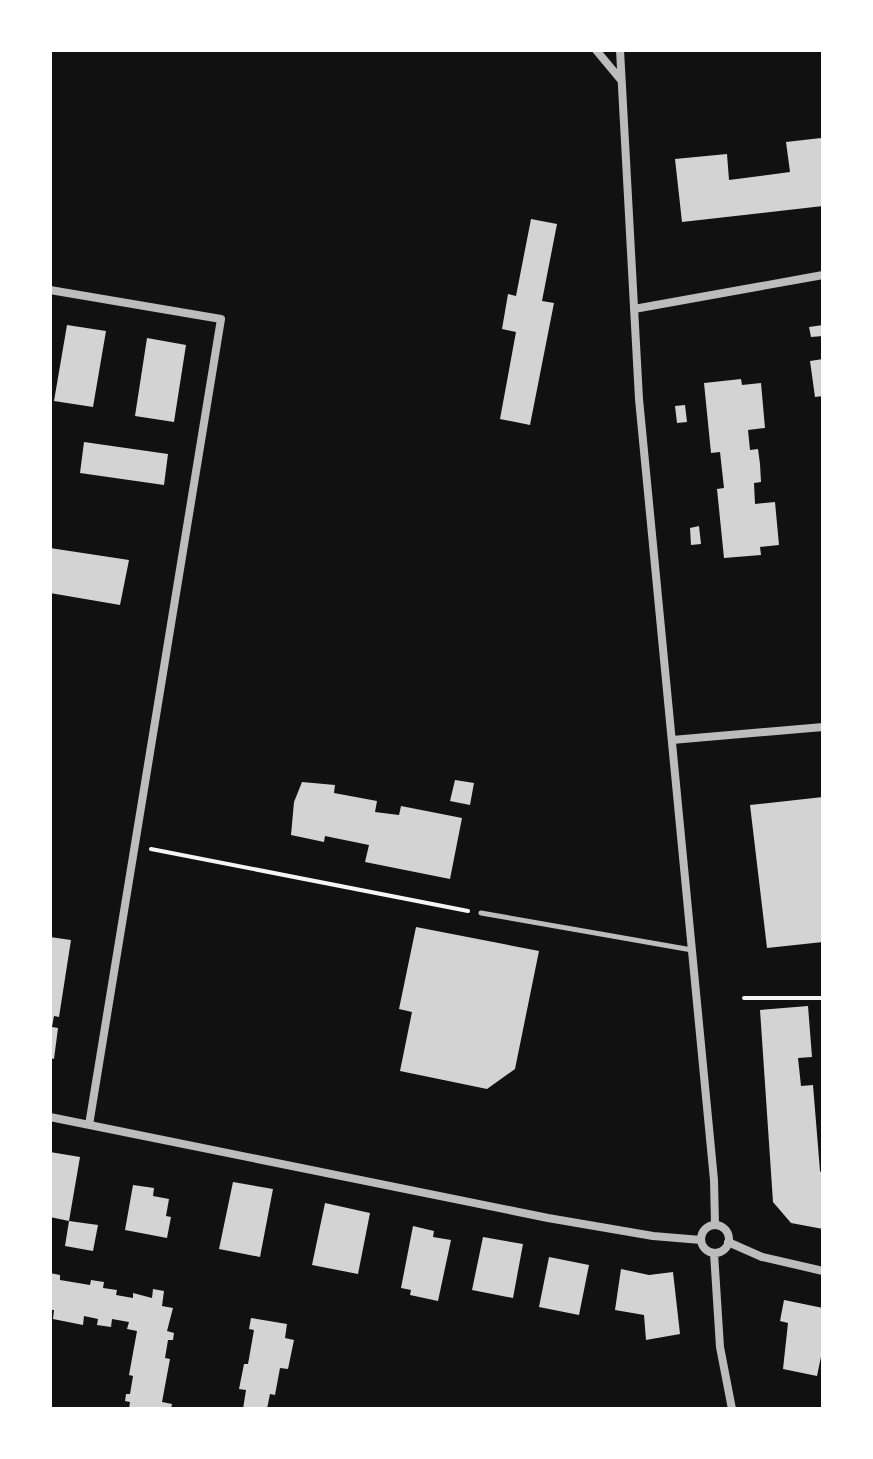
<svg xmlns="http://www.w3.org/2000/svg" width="873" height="1459" font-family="Quicksand,sans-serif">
  <rect width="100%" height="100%" fill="#111"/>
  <path fill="#d3d3d3" d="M821 138 823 206 682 222 675 159 727 154 729 180 790 172 786 142Z
    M531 219 557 224 542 301 554 303 530 425 500 419 516 332 502 329 508 294 516 296Z
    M67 325 106 331 93 407 54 401Z
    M823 325V336L811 337 809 327Z
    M147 338 186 345 174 422 135 416Z
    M823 359V396L815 397 810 361Z
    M741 379 742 385 761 383 765 428 748 430 750 450 758 449 760 464 761 482 754 483 755 504 775 502 779 545 760 547 761 555 724 558 717 489 724 488 720 452 711 453 704 383Z
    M685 405 687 422 677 423 675 406Z
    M84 442 168 454 164 485 80 473Z
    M699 526 701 544 691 545 690 528Z
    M50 548 129 560 120 605 50 593Z
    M455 780 474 783 470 805 450 801Z
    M302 782 335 785 334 793 377 801 375 812 399 815 401 806 462 818 450 879 365 862 369 845 325 836 324 842 291 835 294 802Z
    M823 797V942L767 948 750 805Z
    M416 927 539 951 515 1069 487 1089 400 1071 412 1012 399 1009Z
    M50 937 71 940 59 1017 54 1016 52 1027 58 1028 54 1059 50 1058Z
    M808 1006 812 1057 798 1058 801 1086 813 1085 820 1171 823 1175V1229L791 1223 773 1202 760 1010Z
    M50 1152 80 1157 69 1221 98 1225 93 1251 65 1246 69 1221 50 1217Z
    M233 1182 273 1189 260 1257 219 1249Z
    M133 1185 154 1188 153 1196 169 1199 166 1216 171 1217 167 1238 125 1230Z
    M325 1203 370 1213 358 1274 312 1265Z
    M413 1226 434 1231 433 1237 451 1240 438 1301 410 1295 411 1290 401 1288Z
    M483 1237 523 1244 513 1298 472 1290Z
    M549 1257 589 1265 579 1315 539 1307Z
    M621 1269 649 1275 673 1272 680 1334 646 1340 644 1315 615 1310Z
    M50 1273 60 1275V1280L90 1285 91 1280 104 1282 103 1288 117 1290 116 1295 133 1298V1293L152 1298 153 1289 164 1291 162 1306 173 1308 167 1331 174 1333 173 1340H168L165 1358 170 1359 162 1402 172 1404 171 1409H129L130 1402 125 1401 126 1394H130L133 1376 129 1375 137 1331 127 1329 129 1322 112 1319 111 1327 97 1325 98 1319 84 1316 83 1325 53 1319 54 1310H50Z
    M784 1300 823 1308V1347L817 1376 783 1369 788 1323 780 1321Z
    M251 1318 287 1324 285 1338 294 1340 288 1369 280 1368 275 1395 270 1394 267 1409H243L246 1390 239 1389 244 1364H248L254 1330 249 1329Z"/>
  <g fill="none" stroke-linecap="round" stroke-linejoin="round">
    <path stroke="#f5f5f5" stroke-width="4" d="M151 849 468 911
      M744 998H823"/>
    <path stroke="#bcbcbc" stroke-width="5" d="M481 913 692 950"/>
    <path stroke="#bcbcbc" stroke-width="8" d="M596 50 621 80
      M620 50 639 399 714 1180 715 1225
      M50 290 221 319 89 1125
      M634 309 823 275
      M672 740 823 727
      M50 1117 548 1218 653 1236 701 1240
      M701 1239a14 14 0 1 1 28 0a14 14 0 1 1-28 0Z
      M728 1242 762 1257 823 1271
      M714 1253 720 1347 732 1409"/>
  </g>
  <rect width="873" height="1459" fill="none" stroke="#ffffff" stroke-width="104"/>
</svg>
